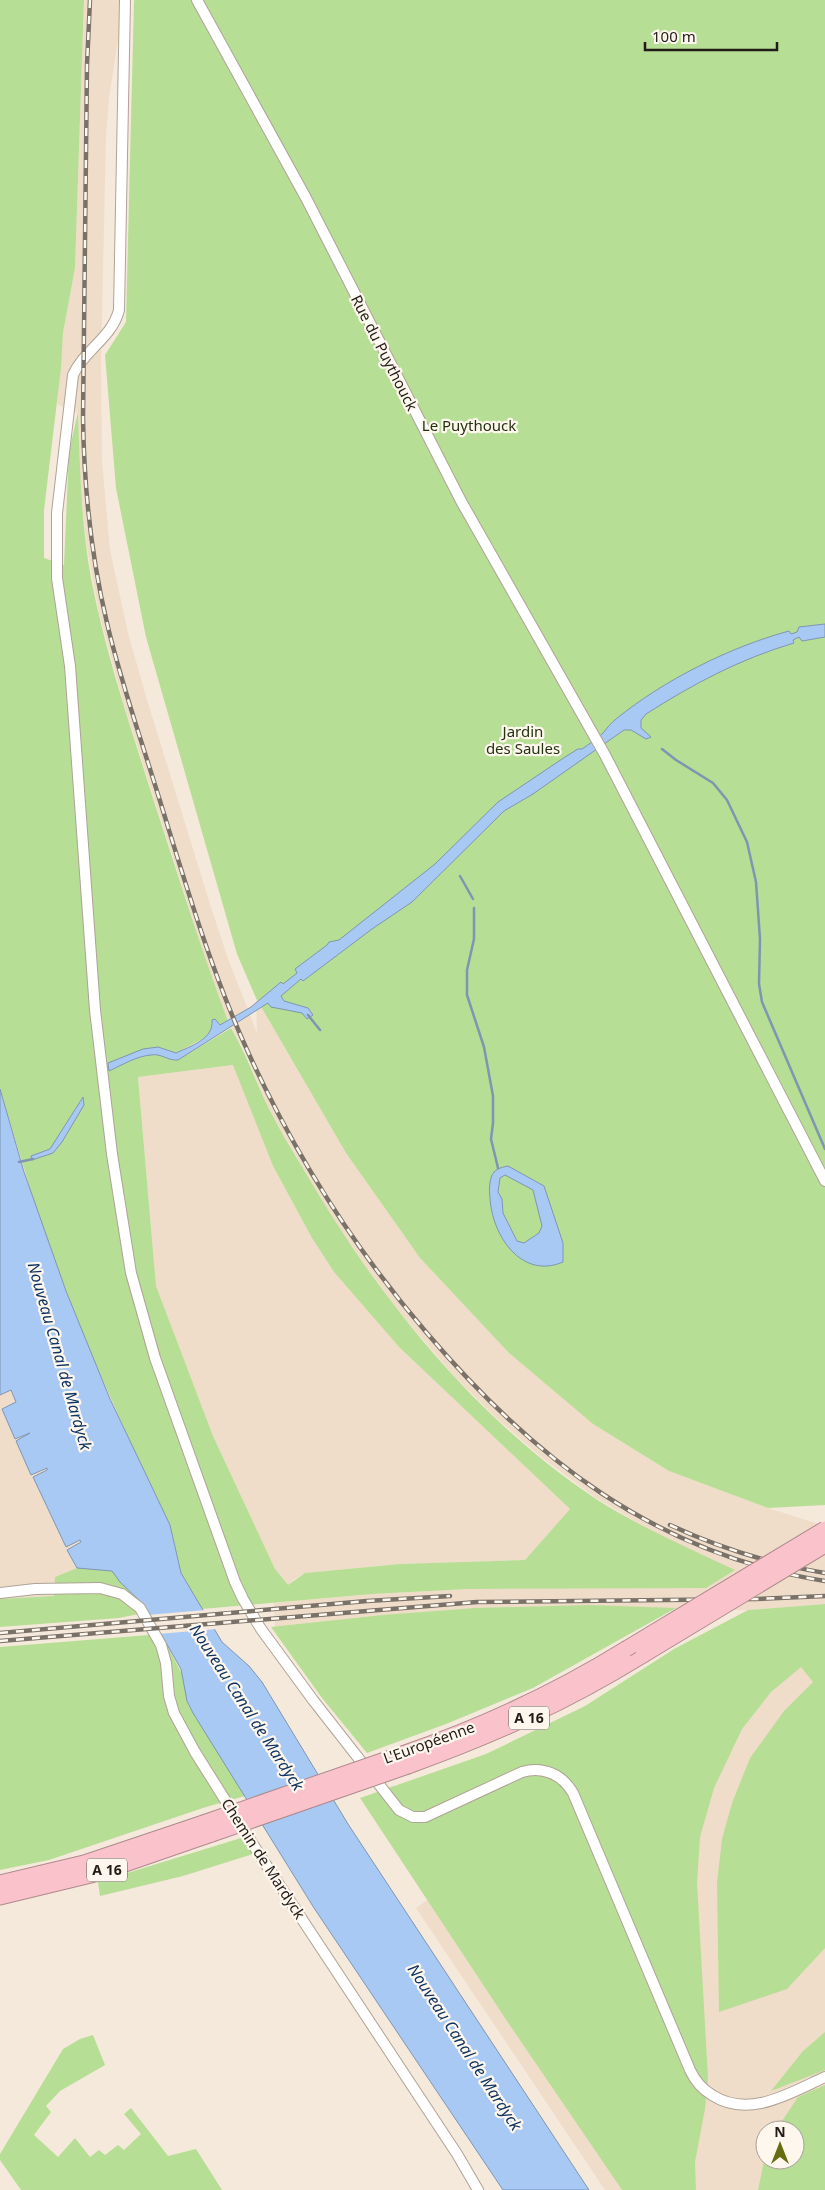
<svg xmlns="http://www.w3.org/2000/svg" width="825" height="2190" font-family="'Noto Sans',sans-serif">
  <rect width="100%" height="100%" fill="#f5e9db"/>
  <path fill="#efddc9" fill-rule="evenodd" d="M84 0H121L119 34 109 98 106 136 101 362 102 461 110 550 128 633 145 693 210 904 227 956 257 1033 256 998 346 1153 420 1258 509 1353 593 1424 669 1471 768 1508 825 1526V1604L748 1610 601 1612 275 1630 274 1603 372 1594 469 1589 623 1587 652 1531 596 1498 541 1457 493 1415 455 1377 395 1307 338 1227 268 1108 245 1051 228 1021 210 973 124 705 99 613 86 542 80 478 78 413 57 404 63 333 75 268Z
    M234 1065 273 1166 312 1238 334 1272 399 1347 570 1509 525 1560 400 1564 305 1573 293 1580 288 1586 275 1569 213 1436 156 1286 138 1077Z
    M11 1390 17 1402 15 1439 30 1434 32 1475 47 1468V1470L33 1477 66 1547 80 1540 81 1542 67 1550 77 1568 55 1577 54 1596 0 1599V1395Z
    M825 1616V2190H605L416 1908 430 1898 369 1800 394 1785 397 1791ZM765 2130H795V2160H765Z"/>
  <path fill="#b7de95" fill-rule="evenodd" d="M0 0H84L75 268 63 333 61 368 44 510V558L64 565 69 452 78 412C80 468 81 523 91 578 105 651 129 722 151 792 176 869 200 946 228 1021L220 1025 217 1023 210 1035 176 1053 158 1047 138 1058C145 1056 152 1053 159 1055 167 1057 170 1061 178 1060L231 1028C246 1053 255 1080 268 1107 279 1129 292 1150 304 1170 377 1296 474 1418 596 1499 640 1527 688 1548 735 1570L706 1588 469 1589 372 1594 202 1609 181 1573 170 1525 133 1448 84 1338 39 1218 0 1089ZM233 1065 273 1166 312 1238 334 1272 399 1347 570 1509 525 1560 400 1564 305 1573 288 1585 275 1569 213 1436 156 1286 138 1077ZM82 1098 53 1153 32 1160 31 1156 50 1149Z
    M134 0H825V1505L768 1508 669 1471 593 1424 509 1353 420 1258 346 1153 256 998 237 954 146 637 116 488 105 355 126 322Z
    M77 1568 112 1570C121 1586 138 1596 148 1612L119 1618 0 1627V1599L54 1596 55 1577Z
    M825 1604V1948L787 1989 719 2012 717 1883 722 1839 732 1803 750 1758 784 1711 813 1682 801 1667 771 1692 742 1729 714 1788 700 1837 697 1883 708 2078 705 2109 695 2162 696 2190H622L507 2021 360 1798 486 1754 548 1724 585 1706 674 1649 748 1610Z
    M589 1605 676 1608 533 1688 446 1724 367 1753 322 1698 271 1627 383 1615 475 1608Z
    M161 1634 182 1674 189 1706 245 1796 206 1807 49 1860 0 1870V1647Z
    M241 1838 253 1854 183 1876 100 1896 98 1882Z
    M825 2032V2070L771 2091 803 2051Z
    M93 2035 105 2065 60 2091 46 2106 51 2112 34 2135 58 2157 75 2138 90 2157 99 2150 105 2155 118 2145 124 2150 141 2134 124 2114 131 2108 168 2156 196 2149 222 2190H21L0 2160V2154L63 2049 80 2039Z
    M825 2085V2190H758L765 2156V2160H795V2130H776L798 2097Z"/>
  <path fill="#a7c9f4" stroke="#7f95b2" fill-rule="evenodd" d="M825 624V637L802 641 799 637 793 640 794 643C740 659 693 684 646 714L641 720V728L651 737 646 739 631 730H624L533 794 504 811 412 902 372 929 303 981 301 979 281 996 284 1001 308 1008 313 1015 307 1019 302 1013 271 1007 268 1003 178 1060C168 1061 161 1053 151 1055 137 1056 122 1065 109 1071L108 1063 143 1049 158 1047 176 1053C191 1046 214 1039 212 1020L215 1019 220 1025 251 1007 281 982 283 984 297 973 295 969 327 945 329 942 339 940 435 864 498 802 565 757 578 749H582C589 744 597 739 603 733 607 728 611 723 616 719 664 680 730 647 789 631L791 634 797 632 799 627Z
    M0 1089 24 1172 66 1291 110 1399 170 1525 181 1573 222 1642 249 1666 262 1682 348 1824 589 2190H503L314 1908 193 1713 187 1701 181 1669 161 1634 142 1603 120 1582 112 1571 77 1568 67 1550 81 1542 80 1540 66 1547 33 1477 47 1470V1468L31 1475 16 1441 30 1433 15 1439 2 1409 16 1402 11 1390 0 1395Z
    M83 1097 84 1105 62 1142 53 1153 32 1160 31 1156 50 1149Z
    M508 1166 544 1186 563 1243V1262C521 1280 492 1235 490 1198 489 1190 489 1178 494 1172 498 1168 503 1167 508 1166ZM505 1175 533 1190 542 1226 539 1233 524 1243 517 1241 503 1213 502 1199 498 1192 500 1178Z"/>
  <path fill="#f5e9db" d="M206 1610 217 1629 158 1634 147 1615Z"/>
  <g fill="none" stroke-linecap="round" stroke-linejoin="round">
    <path stroke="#7f95b2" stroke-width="2.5" d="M662 749 676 760 713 783 727 800 747 842 756 882 760 939 759 984 762 1002 825 1149
      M460 876 473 899
      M474 908V939L467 970V995L484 1047 493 1096V1123L491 1139 498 1168
      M308 1015 320 1030
      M19 1162 33 1159"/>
    <g stroke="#afa396" stroke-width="12">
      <path id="minor" d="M125 0 119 310C112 338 84 350 73 375L57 513V578L70 666 95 1010 112 1154 131 1273 155 1358 235 1582 243 1599 261 1629 313 1700 399 1810 413 1817H425L522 1772C543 1766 562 1774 573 1793L690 2070C695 2081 702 2089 712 2095 749 2119 790 2093 825 2077
        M197 0 306 198 461 501 605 755 825 1181
        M0 1593 35 1589 100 1588 122 1594 140 1608 161 1645 166 1663 169 1696 174 1713 195 1752 259 1854 457 2154 478 2190"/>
    </g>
    <g stroke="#ae898d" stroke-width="17">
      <path id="highway" d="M402 1754C481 1727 555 1693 626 1649
        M408 1766C494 1735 565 1703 643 1655
        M0 1883 84 1863 203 1823
        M0 1897 99 1873 212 1834"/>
    </g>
    <use href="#minor" stroke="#fff" stroke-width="10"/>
    <use href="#highway" stroke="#fac3cc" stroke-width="15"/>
    <g stroke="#7a7269" stroke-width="4.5">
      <path id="rail" d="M90 0 87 65 83 418C84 487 91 556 107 623 121 683 142 742 160 801 186 885 211 971 248 1052 294 1153 354 1248 426 1332 534 1459 656 1554 825 1581
        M670 1525C719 1548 772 1564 825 1573
        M0 1633 367 1601 450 1596
        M0 1641 477 1602 756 1599 825 1596"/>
    </g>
    <use href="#rail" stroke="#fef7ee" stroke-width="2.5" stroke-dasharray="8" stroke-linecap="butt"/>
    <g stroke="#ae898d" stroke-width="17" stroke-linecap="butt">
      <path id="highway-bridge" d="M626 1649 825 1529
        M643 1655 825 1545
        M203 1823 402 1754
        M212 1834 408 1766"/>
    </g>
    <use href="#highway-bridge" stroke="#fac3cc" stroke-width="15"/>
  </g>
  <g text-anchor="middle" stroke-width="4.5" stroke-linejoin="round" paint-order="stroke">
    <g fill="#fef7ee" stroke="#635e58" stroke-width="1">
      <rect x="509" y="1706.5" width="40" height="23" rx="4"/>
      <rect x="87" y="1858.5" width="40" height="23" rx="4"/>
    </g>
    <g font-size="14" font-weight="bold" fill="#211c18">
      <text x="529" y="1723">A 16</text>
      <text x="107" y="1875">A 16</text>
    </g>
    <g font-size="15" fill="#211c18" stroke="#fef7ee">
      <text transform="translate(384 353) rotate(63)" y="5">Rue du Puythouck</text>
      <text transform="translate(429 1743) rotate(-20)" y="5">L'Européenne</text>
      <text transform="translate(263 1859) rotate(57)" y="5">Chemin de Mardyck</text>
    </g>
    <g font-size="15" fill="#231" stroke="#fef7ee">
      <text x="469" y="431">Le Puythouck</text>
      <text x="523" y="737">Jardin<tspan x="523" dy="17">des Saules</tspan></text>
    </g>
    <g font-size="16" font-style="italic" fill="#0e3461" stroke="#fef7ee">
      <text transform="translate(60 1356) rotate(74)" y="6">Nouveau Canal de Mardyck</text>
      <text transform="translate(247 1707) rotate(57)" y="6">Nouveau Canal de Mardyck</text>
      <text transform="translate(465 2047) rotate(57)" y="6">Nouveau Canal de Mardyck</text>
    </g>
  </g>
  <g transform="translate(780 2145)"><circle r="24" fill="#fef7ee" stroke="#a69f98"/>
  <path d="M0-4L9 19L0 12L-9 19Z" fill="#676c10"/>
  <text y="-8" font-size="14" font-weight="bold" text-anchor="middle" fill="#211c18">N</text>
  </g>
  <path d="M645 42v8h132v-8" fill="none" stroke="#211c18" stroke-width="2.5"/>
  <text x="652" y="42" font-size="15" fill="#211c18" stroke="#fef7ee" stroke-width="4" paint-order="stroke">100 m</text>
</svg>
